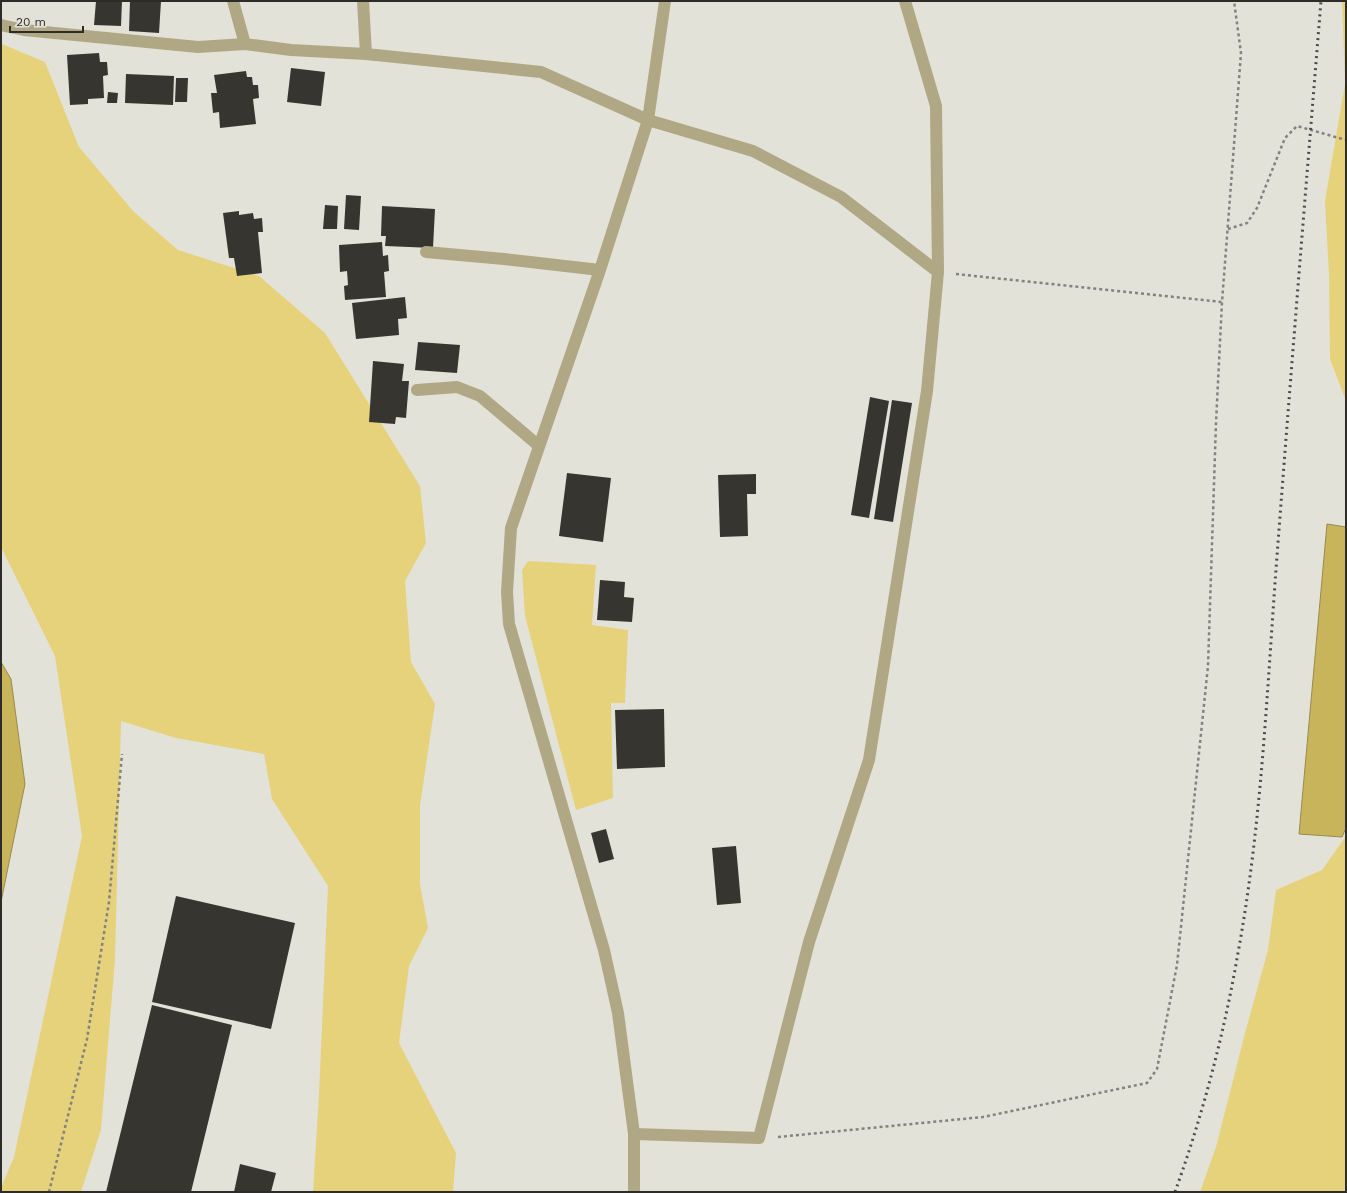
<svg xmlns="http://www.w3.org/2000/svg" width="1347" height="1193" font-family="'Work Sans',sans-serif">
  <rect width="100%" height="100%" fill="#e3e2d9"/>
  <path fill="#e6d27b" d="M1342 1H1346V401L1330 359 1329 275 1325 201 1345 84Z
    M2 44 45 62 79 147 134 212 178 250 259 276 325 333 420 486 426 543 405 581 411 662 435 704 420 806V884L428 928 409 966 399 1043 456 1153 453 1192H313L319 1095 328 886 272 799 264 754 176 738 121 721 115 959 101 1130 81 1192H1V1188L14 1157 82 836 55 656 1 547Z
    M528 561 596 565 592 625 628 630 625 703H611L613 798 576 810 525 616 522 570Z
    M1346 836V1192H1200L1216 1147 1245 1033 1268 950 1276 890 1322 870Z"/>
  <path fill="#c8b45a" stroke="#9a8b4b" d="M1327 524 1346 527V828L1342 837 1299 834Z
    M1 662 11 679 25 784 1 902Z"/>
  <path fill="#37352f" d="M96 1H122L121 26 94 25Z
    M130 1H161L159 33 129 31Z
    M99 53 100 62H107L108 75 103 76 104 98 88 99V104L70 105 67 55Z
    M291 68 325 72 321 106 287 102Z
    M246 71 247 77H252L253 85H258L259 98 253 99 256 124 220 128 219 112 213 113 211 93H217L214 75Z
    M126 74 174 76 173 105 125 103Z
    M176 78H188L187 102H175Z
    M108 92 118 93 117 103H107Z
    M346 195 361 196 359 230 344 229Z
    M325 205 338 206 337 229H323Z
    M382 206 435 209 433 248 385 246 386 236H381Z
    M239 211V215L253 213 254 219 262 218 263 232H258L262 273 237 276 234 258H229L223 213Z
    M382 242 383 256 388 255 389 271 384 272 386 297 345 300 344 286 348 285 347 271 340 272 339 245Z
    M405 297 407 318 398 319 399 335 356 339 352 303Z
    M418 342 460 345 457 373 415 370Z
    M373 361 404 364 402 381H409L406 418 396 417 395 424 369 422Z
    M870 397 889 401 869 518 851 515Z
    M892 400 912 403 893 522 874 519Z
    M567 473 611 478 603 542 559 536Z
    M756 474V494H747L748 536 720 537 718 475Z
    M600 580 625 582 624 597 634 598 632 622 597 620Z
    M664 709 665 767 617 769 615 710Z
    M606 829 614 859 599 863 591 833Z
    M736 846 741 903 717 905 712 848Z
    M176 896 295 923 271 1029 152 1002Z
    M152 1005 232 1025 191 1192H106Z
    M240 1164 276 1173 271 1192H234Z"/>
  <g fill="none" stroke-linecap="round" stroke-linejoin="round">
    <path stroke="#83827c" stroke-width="2.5" stroke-dasharray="3 3" stroke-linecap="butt" d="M1228 229 1247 223 1257 208 1285 138 1297 126 1346 140
      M956 274 1222 302
      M778 1137 983 1117 1147 1083 1157 1069 1177 965 1208 666 1216 423 1222 302 1241 53 1234 1
      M49 1192 87 1039 109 902 122 754"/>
    <path stroke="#b0a884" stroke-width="12" d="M233 1 245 44 291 50 366 54 541 72 648 120 753 151 841 197 938 272
      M363 1 366 54
      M1 25 24 30 198 47 245 44
      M426 252 504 259 600 270
      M417 390 457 387 480 396 539 446
      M634 1134 759 1138 809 942 869 760 927 391 938 272 936 106 905 1
      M634 1192V1134L618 1013 604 950 509 624 507 592 511 528 600 270 648 120 665 1"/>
    <path stroke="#4c4b47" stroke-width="3" stroke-dasharray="2 4" stroke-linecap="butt" d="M1175 1192C1203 1114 1224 1034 1238 953 1262 822 1267 688 1277 556 1291 371 1306 186 1321 1"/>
  </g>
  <rect width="1347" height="1193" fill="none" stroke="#2d2c29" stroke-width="4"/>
  <path d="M10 26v6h73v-6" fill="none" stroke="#2d2c29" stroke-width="2"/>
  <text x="16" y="26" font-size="12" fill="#2d2c29" stroke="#e3e2d9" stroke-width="3" paint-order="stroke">20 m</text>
</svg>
